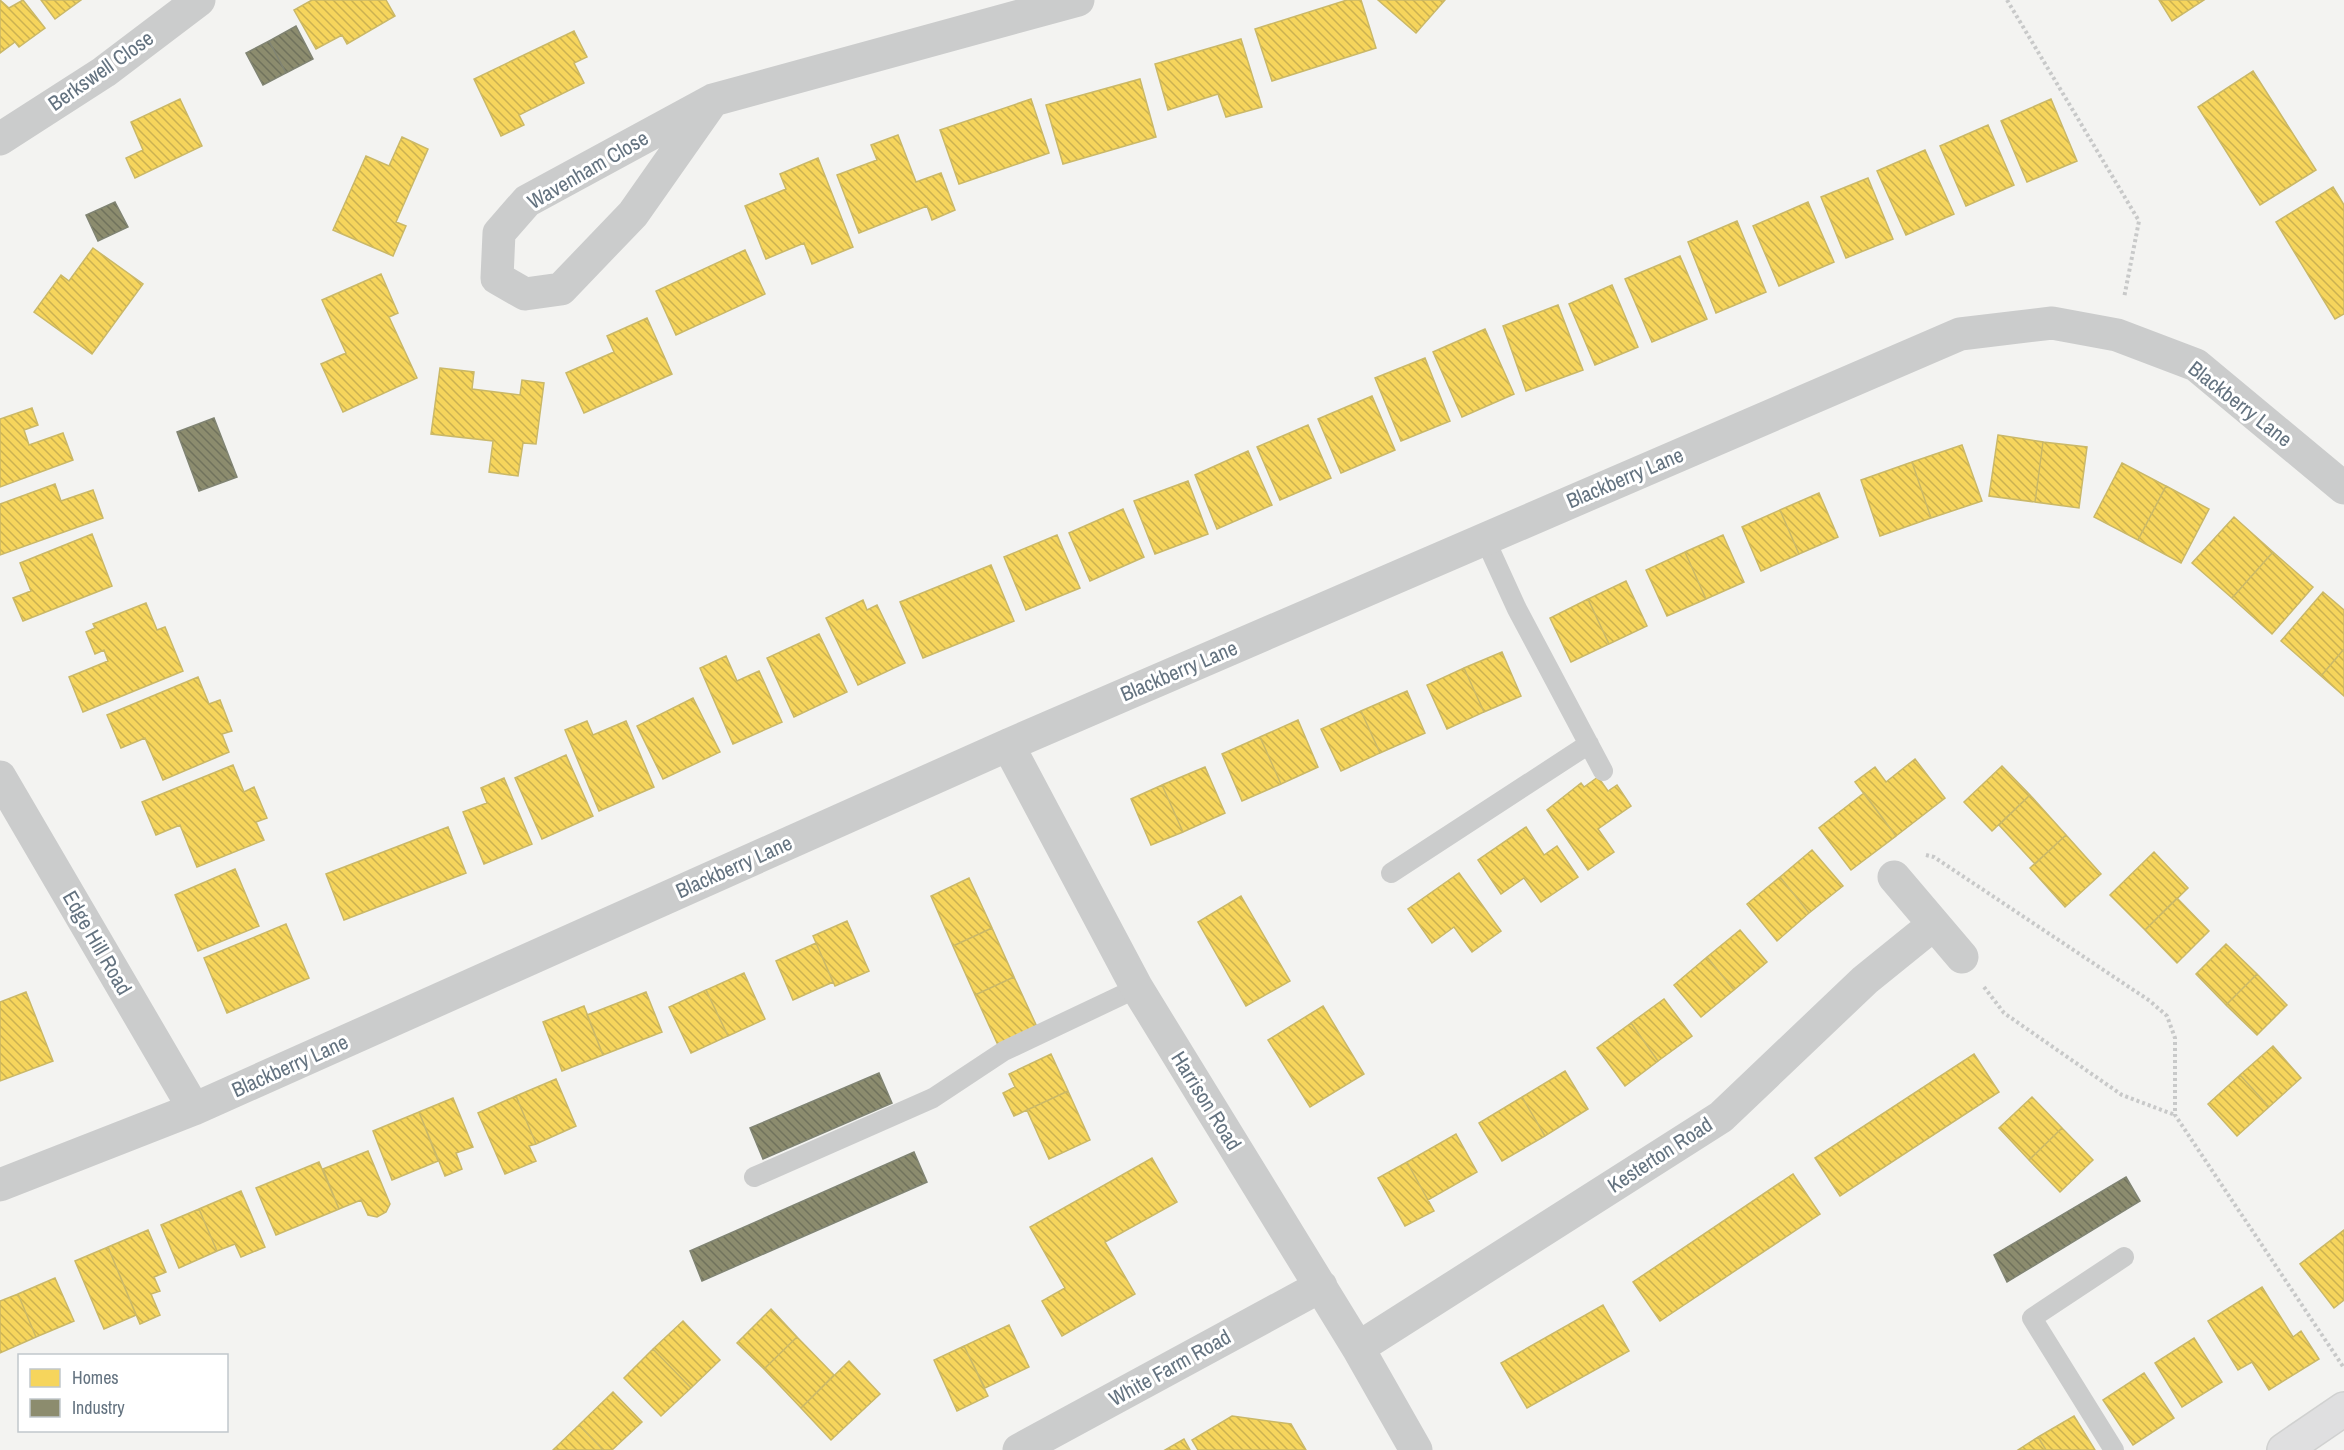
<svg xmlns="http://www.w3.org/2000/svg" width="2344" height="1450" font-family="'Archivo Narrow',sans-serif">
  <defs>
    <pattern id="homes-back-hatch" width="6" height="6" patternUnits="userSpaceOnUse" patternTransform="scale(1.5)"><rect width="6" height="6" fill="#f6d55c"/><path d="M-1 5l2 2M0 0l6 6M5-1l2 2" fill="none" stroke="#cbb151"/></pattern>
    <pattern id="industry-back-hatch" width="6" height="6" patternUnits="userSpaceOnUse" patternTransform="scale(1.5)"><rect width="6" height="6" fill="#8c8c6e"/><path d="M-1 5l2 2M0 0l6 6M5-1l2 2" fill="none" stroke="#70725c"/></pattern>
  </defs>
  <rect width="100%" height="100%" fill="#f3f3f1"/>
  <path fill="url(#homes-back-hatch)" stroke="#cab867" stroke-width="1.5" d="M0 0 9 8 23 0 45 28 19 47 15 42 0 53Z
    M41 0H81L55 19Z
    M312 0H386L395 16 347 44 342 35 316 49 294 10Z
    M1347 0H1361L1376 48 1272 81 1255 29Z
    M1378 0H1445L1416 33Z
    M2159 0H2204L2172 21Z
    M574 31 587 57 574 63 584 83 519 115 524 125 501 136 474 79Z
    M1241 39 1262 107 1226 117 1218 94 1168 110 1155 64Z
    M2253 71 2316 170 2260 205 2198 107Z
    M1140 79 1156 137 1063 164 1046 105Z
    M180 99 202 146 135 178 126 158 143 150 131 122Z
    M1031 99 1049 153 959 184 940 130Z
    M2051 99 2077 161 2027 182 2001 121Z
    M1988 125 2014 185 1966 206 1940 146Z
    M898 135 916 182 941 173 955 210 932 220 927 206 859 233 837 175 877 160 871 145Z
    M402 137 428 149 396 222 406 226 393 256 333 230 366 156 389 166Z
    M1925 150 1954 214 1906 235 1877 171Z
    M818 158 853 247 812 264 804 243 766 259 745 206 786 189 780 174Z
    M1868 178 1893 239 1846 258 1821 197Z
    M2333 187 2344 205V314L2335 319 2276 222Z
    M1808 202 1834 262 1779 286 1753 226Z
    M1737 221 1766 292 1716 313 1688 242Z
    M93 248 143 284 92 354 34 312 61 275 69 281Z
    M745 250 765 294 676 335 656 291Z
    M1680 256 1707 319 1652 342 1625 279Z
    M381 274 398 313 389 317 417 378 343 412 321 364 346 353 322 300Z
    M1612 285 1638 347 1595 365 1569 304Z
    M1558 305 1583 370 1526 391 1503 326Z
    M647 318 672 374 584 413 566 373 614 352 607 336Z
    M1485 329 1514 394 1462 417 1433 352Z
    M1425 358 1450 421 1401 441 1375 378Z
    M440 368 474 372 472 389 520 395 522 380 544 383 536 444 523 443 518 476 489 472 493 441 431 434Z
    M1372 396 1395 450 1341 473 1318 419Z
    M32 408 38 425 24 430 29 445 63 433 73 460 0 487V419Z
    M1308 425 1331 478 1280 500 1257 447Z
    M1998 435 2043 442 2035 502 1989 496Z
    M2043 442 2087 447 2079 508 2035 502Z
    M1962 445 1982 501 1931 518 1912 462Z
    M1248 451 1272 505 1217 529 1195 475Z
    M1912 462 1931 518 1880 536 1861 480Z
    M2122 463 2166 486 2138 540 2094 517Z
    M1188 481 1208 534 1155 554 1134 501Z
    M55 484 61 501 93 490 103 518 0 555V504Z
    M2166 486 2209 509 2181 563 2138 540Z
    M1819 493 1838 537 1799 554 1780 510Z
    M1123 509 1144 557 1090 581 1069 533Z
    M1780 510 1799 554 1761 571 1742 527Z
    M2234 517 2273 552 2232 598 2192 563Z
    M92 534 112 586 23 621 13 598 31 591 20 563Z
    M1057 535 1080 588 1026 610 1004 557Z
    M1723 535 1744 582 1706 599 1685 552Z
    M1685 552 1706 599 1667 616 1646 570Z
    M2273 552 2313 587 2272 634 2232 598Z
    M991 565 1014 621 923 658 900 602Z
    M1626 581 1647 626 1609 644 1588 599Z
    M2323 592 2344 610V649L2321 676 2281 641Z
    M1588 599 1609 644 1571 662 1550 618Z
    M863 600 867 610 877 605 905 663 858 685 826 618Z
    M146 603 157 630 165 627 183 671 83 712 69 677 108 661 104 650 95 654 86 632 95 628 93 624Z
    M819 634 847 692 794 717 767 658Z
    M2344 649V696L2321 676Z
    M1502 652 1521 696 1484 712 1464 668Z
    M726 656 737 681 759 671 782 722 733 744 700 668Z
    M1464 668 1484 712 1447 729 1427 685Z
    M198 677 209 704 220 700 232 731 222 734 229 752 163 780 145 738 121 748 107 715Z
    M1407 691 1425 733 1380 753 1361 711Z
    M693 698 720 752 663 779 637 726Z
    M1361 711 1380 753 1341 771 1321 729Z
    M1298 720 1318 767 1281 784 1260 737Z
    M587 721 593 735 626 721 654 787 599 811 565 730Z
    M1260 737 1281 784 1242 801 1222 754Z
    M566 755 593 816 542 839 515 778Z
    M1915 759 1945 798 1896 836 1855 782 1875 767 1886 782Z
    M233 765 244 792 254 787 267 818 256 822 264 840 197 867 180 825 156 835 142 802Z
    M2002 766 2030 795 1992 831 1964 802Z
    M1205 767 1225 813 1183 832 1162 785Z
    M1598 777 1608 791 1617 785 1631 806 1598 829 1614 852 1588 870 1547 810 1581 783 1584 787Z
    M504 778 532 844 484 864 463 812 487 803 481 788Z
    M1162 785 1183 832 1151 845 1131 799Z
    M1864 793 1896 836 1851 870 1819 828Z
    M2030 795 2066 835 2035 864 1999 825Z
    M448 827 466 873 344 920 326 874Z
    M1526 827 1544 855 1557 846 1578 877 1541 902 1524 878 1501 894 1478 860Z
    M2066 835 2101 874 2065 907 2030 868Z
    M1812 850 1843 886 1809 913 1780 877Z
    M2154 852 2188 888 2145 930 2110 895Z
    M235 869 259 926 198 951 175 895Z
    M1459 873 1501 931 1472 952 1454 927 1432 943 1408 909Z
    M1780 877 1809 913 1777 941 1747 904Z
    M969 878 992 928 953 946 931 896Z
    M1241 896 1290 981 1246 1006 1198 922Z
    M2177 898 2209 931 2177 963 2145 930Z
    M847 921 869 971 835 986 813 936Z
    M286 924 309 978 227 1013 204 958Z
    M992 928 1014 977 975 995 953 946Z
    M1740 930 1767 962 1734 990 1707 957Z
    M816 943 833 982 793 1000 776 961Z
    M2226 944 2257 974 2226 1005 2196 974Z
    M1707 957 1734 990 1701 1017 1674 985Z
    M744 973 765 1019 728 1036 706 990Z
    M2257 974 2287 1005 2257 1035 2226 1005Z
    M1014 977 1037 1027 998 1045 975 995Z
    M706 990 728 1036 691 1053 669 1007Z
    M26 992 53 1061 0 1081V1002Z
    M646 992 662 1032 603 1055 587 1015Z
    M1664 999 1692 1036 1658 1061 1631 1023Z
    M584 1006 603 1055 562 1071 543 1022Z
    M1323 1006 1364 1074 1310 1107 1268 1040Z
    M1631 1023 1658 1061 1625 1086 1597 1048Z
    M2273 1046 2301 1078 2269 1107 2240 1075Z
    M1051 1054 1068 1091 1014 1116 1003 1093 1015 1087 1009 1074Z
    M1974 1054 1999 1092 1840 1196 1815 1158Z
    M1565 1071 1588 1109 1545 1136 1522 1097Z
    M2240 1075 2269 1107 2237 1136 2208 1104Z
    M556 1079 576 1126 536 1144 516 1096Z
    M1068 1091 1090 1140 1049 1159 1027 1110Z
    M516 1096 536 1144 529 1146 536 1161 505 1174 478 1113Z
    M1522 1097 1545 1136 1502 1161 1479 1123Z
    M2032 1097 2062 1128 2029 1160 1999 1128Z
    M453 1098 473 1147 456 1153 462 1169 445 1176 419 1112Z
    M419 1112 438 1161 392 1180 373 1131Z
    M2062 1128 2093 1160 2060 1192 2029 1160Z
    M1456 1134 1477 1172 1428 1200 1407 1162Z
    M368 1151 390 1204 386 1212 377 1217 368 1215 361 1200 339 1209 323 1169Z
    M1152 1158 1177 1202 1105 1242 1135 1294 1062 1336 1042 1301 1065 1288 1030 1227Z
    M319 1162 339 1209 276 1235 256 1188Z
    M1407 1162 1434 1211 1405 1226 1378 1178Z
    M1793 1174 1820 1214 1660 1321 1633 1282Z
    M241 1191 265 1247 241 1257 235 1244 217 1251 199 1209Z
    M199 1209 217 1251 179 1268 161 1225Z
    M148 1230 166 1272 154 1277 160 1291 151 1294 160 1315 140 1324 108 1247Z
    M2344 1230V1300L2334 1308 2300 1264Z
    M108 1247 136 1315 104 1329 75 1261Z
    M55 1278 74 1321 36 1337 18 1294Z
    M2262 1287 2293 1337 2301 1331 2319 1359 2269 1390 2252 1362 2238 1370 2208 1321Z
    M18 1294 36 1337 0 1353V1301Z
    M1603 1305 1629 1351 1527 1408 1501 1363Z
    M771 1309 797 1337 764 1369 737 1343Z
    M683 1321 720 1360 691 1388 653 1349Z
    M1009 1325 1029 1367 985 1388 964 1346Z
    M797 1337 834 1375 801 1408 764 1369Z
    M2194 1338 2222 1382 2182 1407 2155 1363Z
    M964 1346 988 1396 957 1411 934 1360Z
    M653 1349 691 1388 661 1416 624 1378Z
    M849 1361 880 1394 831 1440 801 1408Z
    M2144 1373 2174 1418 2133 1445 2103 1400Z
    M613 1392 642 1422 612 1450H603L579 1425Z
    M1232 1416 1291 1424 1306 1450H1198L1192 1440Z
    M2074 1416 2095 1450H2046L2038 1437Z
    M579 1425 603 1450H553Z
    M2038 1437 2046 1450H2018Z
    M1184 1439 1190 1450H1165Z"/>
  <path fill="url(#industry-back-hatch)" stroke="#808473" stroke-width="1.5" d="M296 26 313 59 286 73 269 41Z
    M269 41 286 73 263 85 246 53Z
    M115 202 128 227 98 241 86 215Z
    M214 418 237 477 199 491 177 432Z
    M879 1073 892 1103 763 1159 750 1128Z
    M914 1152 927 1182 702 1281 690 1251Z
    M2126 1177 2140 1201 2007 1282 1994 1255Z"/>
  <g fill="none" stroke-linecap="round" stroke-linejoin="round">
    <g stroke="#d0d1d0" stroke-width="36">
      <path id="secondary" d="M2284 1450 2344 1409"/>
    </g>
    <path stroke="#c8c9c9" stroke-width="4" stroke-dasharray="3 3" stroke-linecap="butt" d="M2007 0 2139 221 2124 298
      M1926 855 1934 857 2150 1001 2167 1016 2175 1038V1115L2344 1368
      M1984 987 2004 1013 2122 1095 2175 1115"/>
    <path stroke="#cbcccc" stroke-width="20" d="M1485 539 1517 609 1603 771
      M1391 873 1589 744
      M754 1177 933 1098 1004 1051 1137 988
      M2114 1450 2032 1318 2124 1257"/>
    <path stroke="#cbcccc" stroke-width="33" d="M713 100 633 214 561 289 525 294 497 278 499 233 527 201 713 100 1078 0
      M0 139 104 72 199 0
      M1008 745 1137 988 1358 1348 1416 1450
      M0 777 194 1109
      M1894 877 1962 957
      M0 1185 194 1109 1008 745 1960 334 2052 323 2117 335 2196 365 2344 488
      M1358 1348 1721 1117 1865 980 1933 925
      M1019 1450 1321 1286"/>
    <use href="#secondary" stroke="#dfdfe0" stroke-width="33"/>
  </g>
  <g text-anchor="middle" stroke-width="6" stroke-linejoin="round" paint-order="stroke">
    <g font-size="21" fill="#647380" stroke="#fff">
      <text transform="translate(101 71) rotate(-35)" y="7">Berkswell Close</text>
      <text transform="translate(588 170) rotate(-30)" y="7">Wavenham Close</text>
      <text transform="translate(2240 404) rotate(38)" y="7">Blackberry Lane</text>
      <text transform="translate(1625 478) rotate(-23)" y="7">Blackberry Lane</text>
      <text transform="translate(1179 671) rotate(-23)" y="7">Blackberry Lane</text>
      <text transform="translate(734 867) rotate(-24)" y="7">Blackberry Lane</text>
      <text transform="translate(97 943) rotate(60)" y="7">Edge Hill Road</text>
      <text transform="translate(290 1066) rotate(-24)" y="7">Blackberry Lane</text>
      <text transform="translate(1206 1101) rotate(58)" y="7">Harrison Road</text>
      <text transform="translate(1660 1155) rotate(-33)" y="7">Kesterton Road</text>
      <text transform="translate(1170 1368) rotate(-29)" y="7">White Farm Road</text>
    </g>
  </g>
  <rect x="18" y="1354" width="210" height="78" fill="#ffffff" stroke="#c1c7cc" stroke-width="1.5"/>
  <rect x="30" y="1369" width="30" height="18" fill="#f6d55c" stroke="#c1c7cc" stroke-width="1.5"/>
  <text x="72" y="1384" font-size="18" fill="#647380">Homes</text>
  <rect x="30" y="1399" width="30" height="18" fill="#8c8c6e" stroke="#c1c7cc" stroke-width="1.5"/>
  <text x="72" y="1414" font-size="18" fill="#647380">Industry</text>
</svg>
